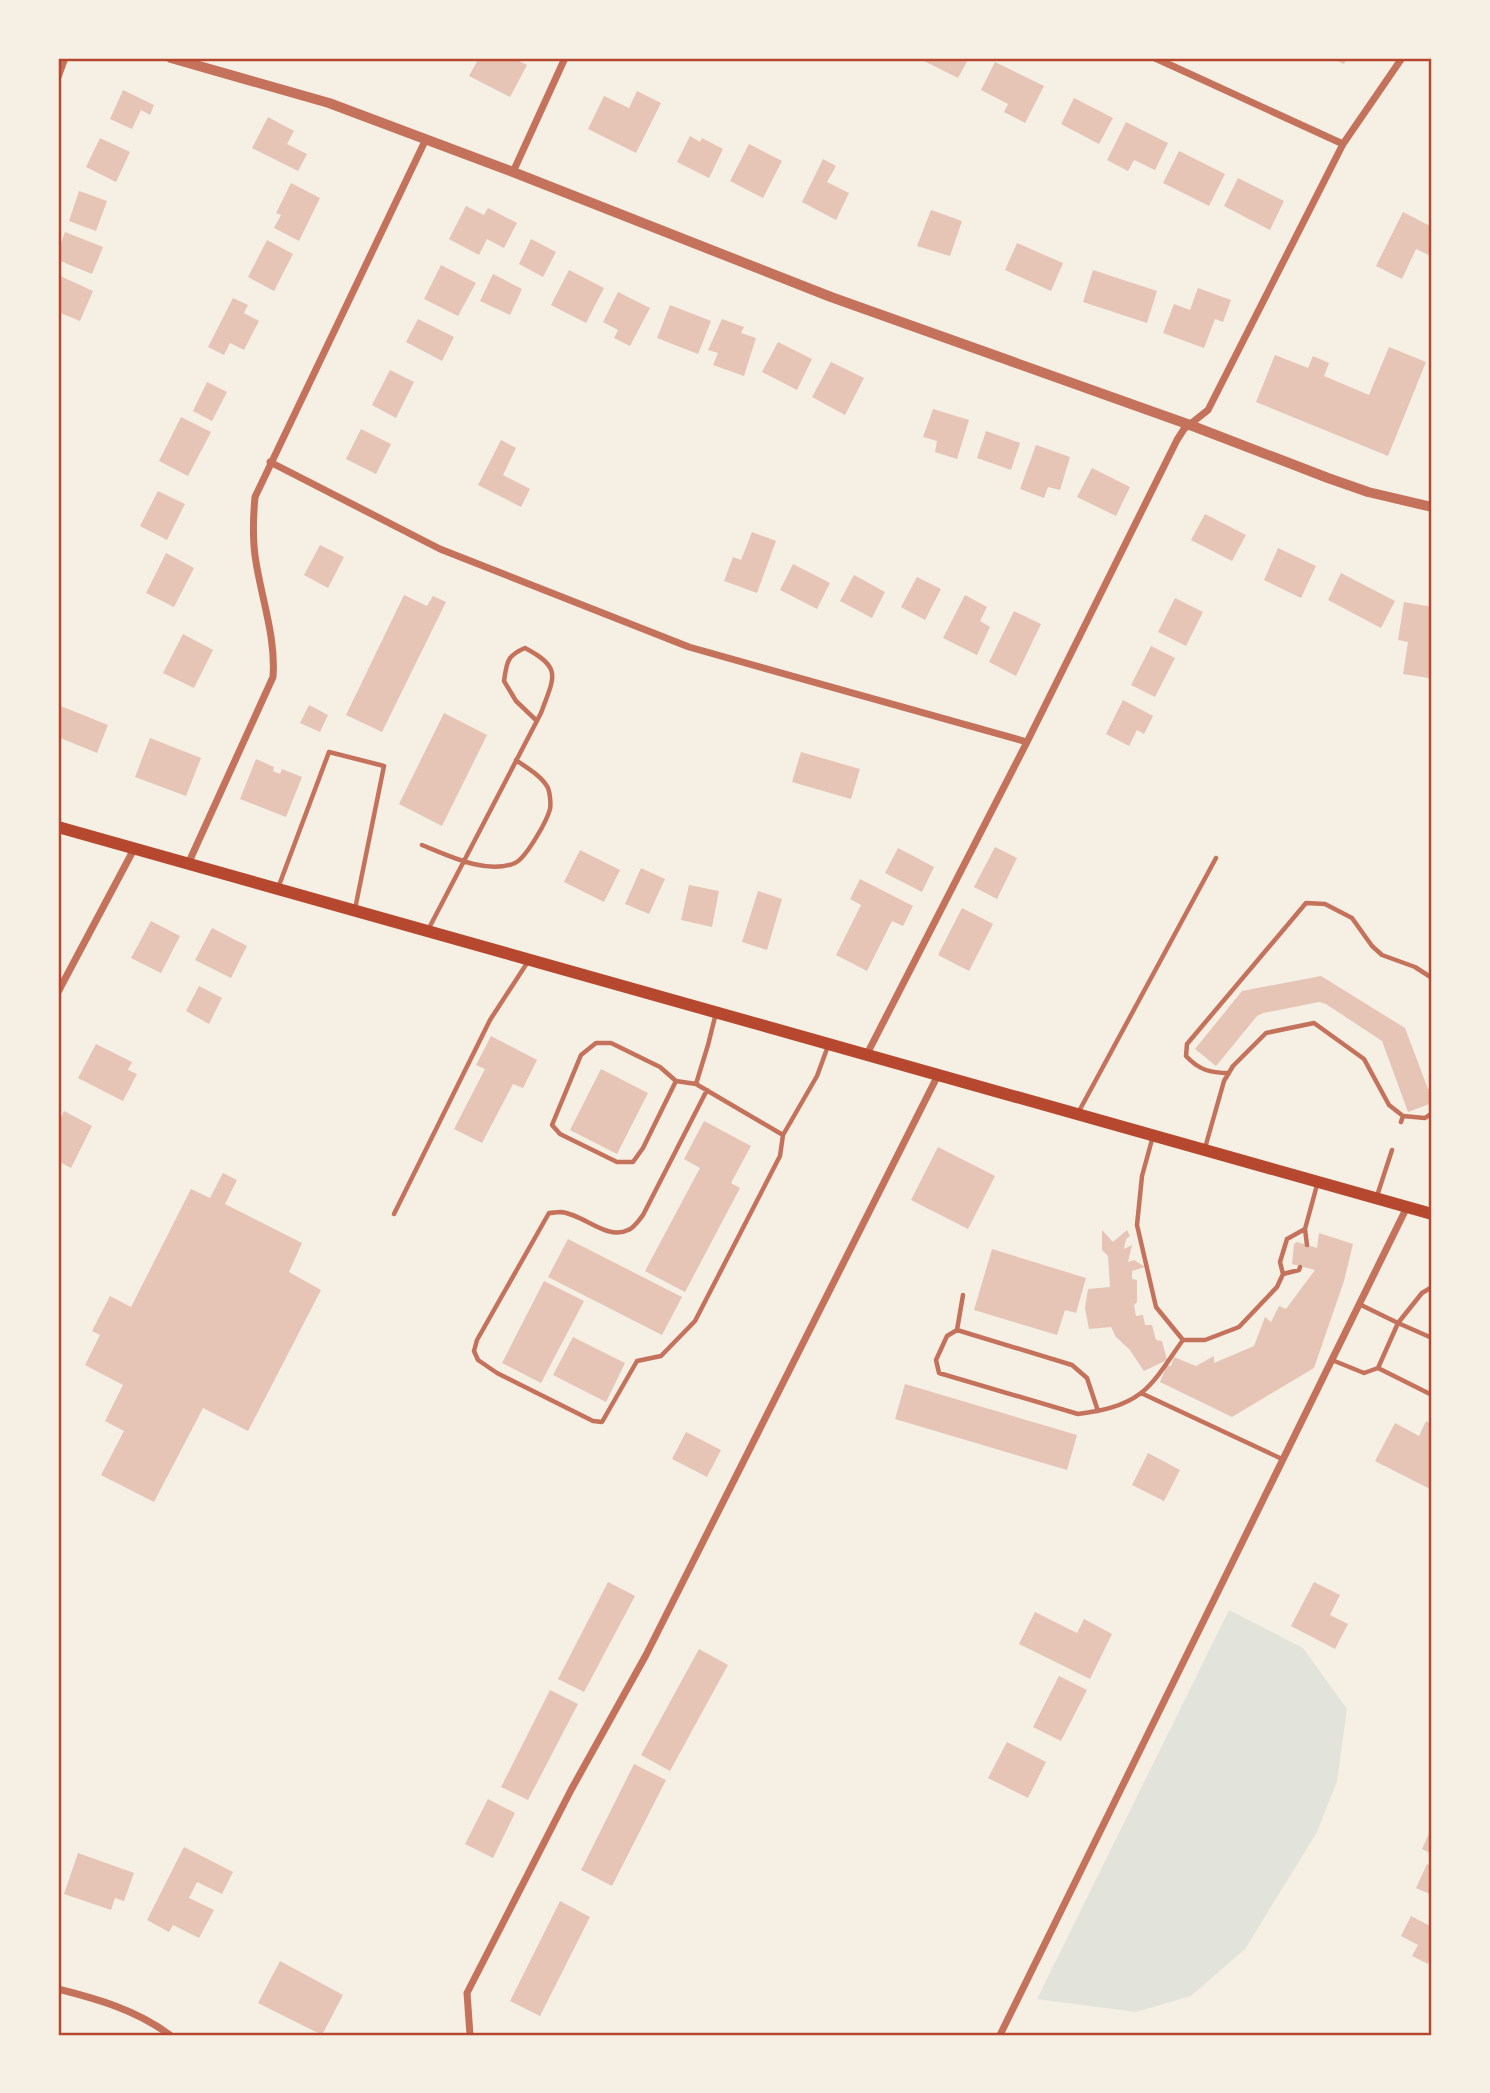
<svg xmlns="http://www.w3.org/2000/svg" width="1490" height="2093" font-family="'Archivo Narrow',sans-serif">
  <rect width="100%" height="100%" fill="#f6efe4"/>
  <path fill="#e2e4dc" d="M1229 1610 1303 1648 1347 1709 1337 1781 1317 1832 1245 1949 1191 1996 1136 2012 1037 1999Z"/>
  <path fill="#e6c5b7" d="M479 58H513L527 65 510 97 469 76Z
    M918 58H969L958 78Z
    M1331 58H1347L1344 64Z
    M995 62 1044 86 1025 123 1004 112 1008 104 981 90Z
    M123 90 154 105 150 115 141 110 132 129 110 119Z
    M637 91 661 103 636 153 588 129 604 96 629 108Z
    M1074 98 1113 118 1099 144 1061 124Z
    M268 117 294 131 287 144 307 154 298 171 252 148Z
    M1126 122 1168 143 1155 170 1134 160 1128 171 1107 160Z
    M690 136 700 142 702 138 723 149 709 178 677 162Z
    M100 138 130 152 116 182 86 167Z
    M749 144 782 161 763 198 730 181Z
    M1179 151 1225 174 1209 206 1163 183Z
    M823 159 836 166 827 182 849 193 836 220 802 202Z
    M1238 178 1284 201 1270 230 1224 206Z
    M291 183 320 198 299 241 274 228 281 215 276 213Z
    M79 191 107 201 96 231 69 221Z
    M466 206 484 215 488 208 517 223 504 248 487 239 479 255 449 239Z
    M931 210 962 221 950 256 917 246Z
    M1403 212 1432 227V252L1431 256 1416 249 1402 279 1376 266Z
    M65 232 103 247 92 274 58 260V251Z
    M531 239 556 252 543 277 519 264Z
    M267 240 293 254 274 291 248 277Z
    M1017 243 1063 263 1051 291 1005 270Z
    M441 265 476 283 458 316 424 299Z
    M569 270 604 288 586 323 551 305Z
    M1093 270 1157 291 1147 323 1083 302Z
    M493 274 522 289 510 315 480 301Z
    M58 275 93 291 80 321 58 312Z
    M1198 288 1231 300 1223 322 1215 319 1204 348 1163 333 1174 304 1190 310Z
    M618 292 650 308 630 346 614 338 618 330 603 322Z
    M233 298 248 305 244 313 259 321 244 350 230 343 224 355 208 347Z
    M670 305 711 321 698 354 657 338Z
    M418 319 454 337 442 361 406 342Z
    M722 319 744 327 741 333 756 338 744 376 713 365 718 353 708 350Z
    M778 342 812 359 797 390 762 372Z
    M1389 347 1426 362 1388 456 1256 402 1275 355 1308 368 1313 356 1329 363 1324 376 1369 395Z
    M831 362 864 378 845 415 812 397Z
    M390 370 414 382 396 418 372 405Z
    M207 382 227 392 212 421 193 411Z
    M933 409 969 420 957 459 935 452 937 441 923 437Z
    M181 417 211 432 188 476 159 461Z
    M361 429 391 444 376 474 346 459Z
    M986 431 1020 443 1011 470 977 458Z
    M501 440 516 448 503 475 530 489 521 507 478 485Z
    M1036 445 1070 457 1060 490 1048 487 1044 498 1020 489Z
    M1092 468 1130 487 1116 516 1077 497Z
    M158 491 185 504 167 540 140 526Z
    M1205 514 1246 535 1232 561 1191 540Z
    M752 532 776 541 757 593 724 581 733 557 741 560Z
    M320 545 344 557 328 588 304 575Z
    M1278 548 1316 566 1301 598 1264 580Z
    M166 553 194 568 174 607 146 593Z
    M793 564 830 583 817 609 780 590Z
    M1341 573 1395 601 1381 628 1328 600Z
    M854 575 885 592 872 618 840 601Z
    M917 577 941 589 925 620 901 607Z
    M404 595 427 606 433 596 446 602 382 732 346 715Z
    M965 595 987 607 980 621 990 627 977 655 943 638Z
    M1175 598 1203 612 1186 646 1158 632Z
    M1404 602 1432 607V654L1429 678 1403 674 1408 642 1398 640Z
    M1014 611 1041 624 1016 676 989 662Z
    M183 634 213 650 194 688 163 673Z
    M1151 646 1175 658 1155 697 1131 685Z
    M1123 700 1153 716 1144 734 1137 730 1129 746 1106 734Z
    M58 705 108 725 97 753 58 737Z
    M309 705 328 715 320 732 300 723Z
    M444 713 487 735 442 826 399 804Z
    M150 738 201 758 186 796 135 777Z
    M801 752 860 769 851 799 792 782Z
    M256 759 274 767 273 771 280 774 282 769 302 777 286 817 240 799Z
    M995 847 1017 858 997 899 974 887Z
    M898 848 934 867 922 892 885 873Z
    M580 850 620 870 604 902 564 882Z
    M641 868 665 879 649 914 625 904Z
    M860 879 913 906 903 926 892 921 867 971 836 955 861 905 850 899Z
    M689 885 719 891 712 927 681 920Z
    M758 891 782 899 767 950 742 942Z
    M962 908 993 924 969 971 938 955Z
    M151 921 180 936 161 973 131 958Z
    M212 928 247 946 231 978 195 960Z
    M1321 976 1405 1028 1428 1089 1432 1087V1103L1408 1112 1382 1041 1326 1004 1319 1002 1263 1013 1257 1016 1216 1066 1195 1049 1242 991Z
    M199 986 222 998 209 1024 186 1011Z
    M491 1036 537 1060 523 1088 513 1084 482 1143 454 1129 485 1069 476 1065Z
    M96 1044 132 1062 128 1070 137 1074 123 1101 78 1078Z
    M601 1069 648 1093 617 1154 570 1130Z
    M64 1111 92 1126 71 1168 58 1161V1123Z
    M704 1121 751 1146 731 1183 740 1188 685 1292 645 1271 700 1168 684 1159Z
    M938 1147 995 1176 968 1229 911 1200Z
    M223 1173 237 1180 225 1204 302 1243 289 1272 321 1290 248 1431 203 1408 154 1502 101 1475 124 1431 105 1421 123 1385 85 1365 100 1335 92 1331 110 1296 131 1307 191 1189 210 1198Z
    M1102 1230 1113 1242 1127 1230 1130 1236 1126 1239 1124 1249 1132 1245 1128 1262 1134 1260 1145 1267 1132 1271V1279L1137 1280V1302L1134 1305 1136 1316 1143 1315 1145 1325H1152L1156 1340 1162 1341 1167 1360 1144 1371 1129 1349 1116 1337 1111 1327 1089 1329 1085 1308 1088 1289 1110 1287 1108 1256 1102 1250Z
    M1319 1233 1353 1244 1344 1281 1314 1368 1232 1417 1160 1382 1167 1365 1171 1366 1174 1357 1196 1366 1214 1356V1363L1254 1346 1265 1317 1271 1322 1279 1306 1286 1309 1315 1270 1292 1264 1294 1244 1297 1242 1317 1248Z
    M568 1239 682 1297 662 1335 548 1277Z
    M992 1249 1086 1278 1076 1313 1065 1310 1057 1335 974 1310Z
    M544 1281 584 1301 541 1383 502 1363Z
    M573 1337 625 1363 606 1402 553 1375Z
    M905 1384 1077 1435 1067 1470 895 1419Z
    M1426 1421 1432 1424V1490L1375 1461 1395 1423 1419 1436Z
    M686 1432 721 1450 707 1477 672 1459Z
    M1148 1453 1180 1470 1164 1501 1132 1485Z
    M608 1582 635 1596 584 1692 558 1679Z
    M1314 1582 1340 1595 1330 1615 1348 1624 1335 1649 1291 1626Z
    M1035 1612 1077 1633 1084 1619 1112 1634 1090 1679 1019 1644Z
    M699 1649 728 1665 670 1771 641 1755Z
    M1059 1676 1087 1690 1061 1741 1033 1727Z
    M550 1690 578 1704 528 1800 501 1787Z
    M1007 1742 1046 1762 1028 1798 988 1778Z
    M634 1764 666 1780 612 1886 581 1870Z
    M488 1799 515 1813 493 1858 465 1844Z
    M1432 1827V1854L1422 1849Z
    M184 1847 233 1872 222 1894 197 1882 189 1898 214 1910 199 1938 173 1925 169 1932 147 1920Z
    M78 1853 134 1873 124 1901 115 1898 111 1910 64 1894Z
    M1427 1864 1432 1867V1895L1416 1888Z
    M560 1901 590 1917 540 2016 510 2001Z
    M1411 1916 1432 1927V1956L1428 1964 1412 1956 1418 1945 1401 1936Z
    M280 1961 343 1995 322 2035 258 2003Z"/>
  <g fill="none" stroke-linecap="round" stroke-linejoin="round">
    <path stroke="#c5725c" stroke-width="4.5" d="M422 845C449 856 487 875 515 863 526 858 547 821 550 809 551 804 550 793 548 788 542 776 527 768 516 760
      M278 888 329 752 384 766 355 909
      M428 930 541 713C554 677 563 668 525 648 506 656 507 663 504 681L516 701 537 721
      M1229 1073C1210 1073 1199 1070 1186 1056L1187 1044 1306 903 1325 904 1352 918 1372 946 1382 955 1415 967 1432 978
      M676 1081 643 1148 633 1162H617L560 1134 552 1125 581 1055 596 1043H611L660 1067 676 1081 696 1084 783 1135 780 1156 695 1321 661 1356 637 1361 602 1422 593 1421 497 1373 478 1360 474 1351 477 1340 549 1213C553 1213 556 1212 560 1212 582 1213 607 1241 628 1230 634 1228 639 1220 643 1215L707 1090
      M696 1084 708 1045 716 1013
      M1078 1113 1216 858
      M1403 1116 1425 1118 1432 1113
      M783 1135 817 1076 828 1046
      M1153 1136 1142 1176 1137 1225 1156 1307 1183 1340H1205L1239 1327 1277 1287 1283 1274 1299 1270 1300 1267
      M1205 1148 1224 1081 1233 1066 1266 1033 1314 1023 1364 1059 1389 1105 1403 1116 1401 1122
      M1377 1196 1392 1150
      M394 1214 490 1020 529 960
      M1307 1245 1305 1229 1317 1185
      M1283 1274 1280 1262 1287 1239 1305 1229
      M1432 1287 1422 1293 1398 1323 1432 1338
      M957 1330 963 1295
      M1332 1360 1364 1373 1378 1368 1398 1323 1359 1304
      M1378 1368 1432 1395
      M1141 1393 1282 1459
      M1098 1411 1087 1378 1072 1365 957 1330 947 1336 936 1360 939 1373 1078 1414C1100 1411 1123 1407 1141 1393 1157 1381 1171 1356 1183 1340"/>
    <path stroke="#c5725c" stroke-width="7" d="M1155 58 1343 144
      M58 77 65 58
      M513 172 565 58
      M270 462 440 549 689 647 1027 742
      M188 864 273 677C276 638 262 600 256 562 252 540 253 519 255 497L426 139
      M58 992 134 849
      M867 1054 1027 742 1177 440 1184 429 1208 410 1343 144 1402 58
      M58 1989C98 1999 136 2010 170 2035
      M470 2035 467 1993 571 1790 646 1655 938 1075
      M1000 2035 1407 1207"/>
    <path stroke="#c5725c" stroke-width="10" d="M171 58 329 103 513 172 831 297 1190 425 1328 478 1368 492 1432 507"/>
    <path stroke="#b5482f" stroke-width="12" d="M58 827 1432 1214"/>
  </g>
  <rect width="1490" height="2093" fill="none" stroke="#f6efe4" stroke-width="119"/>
  <rect x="60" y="60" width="1370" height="1974" fill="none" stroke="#b5482f" stroke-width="2.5"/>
</svg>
